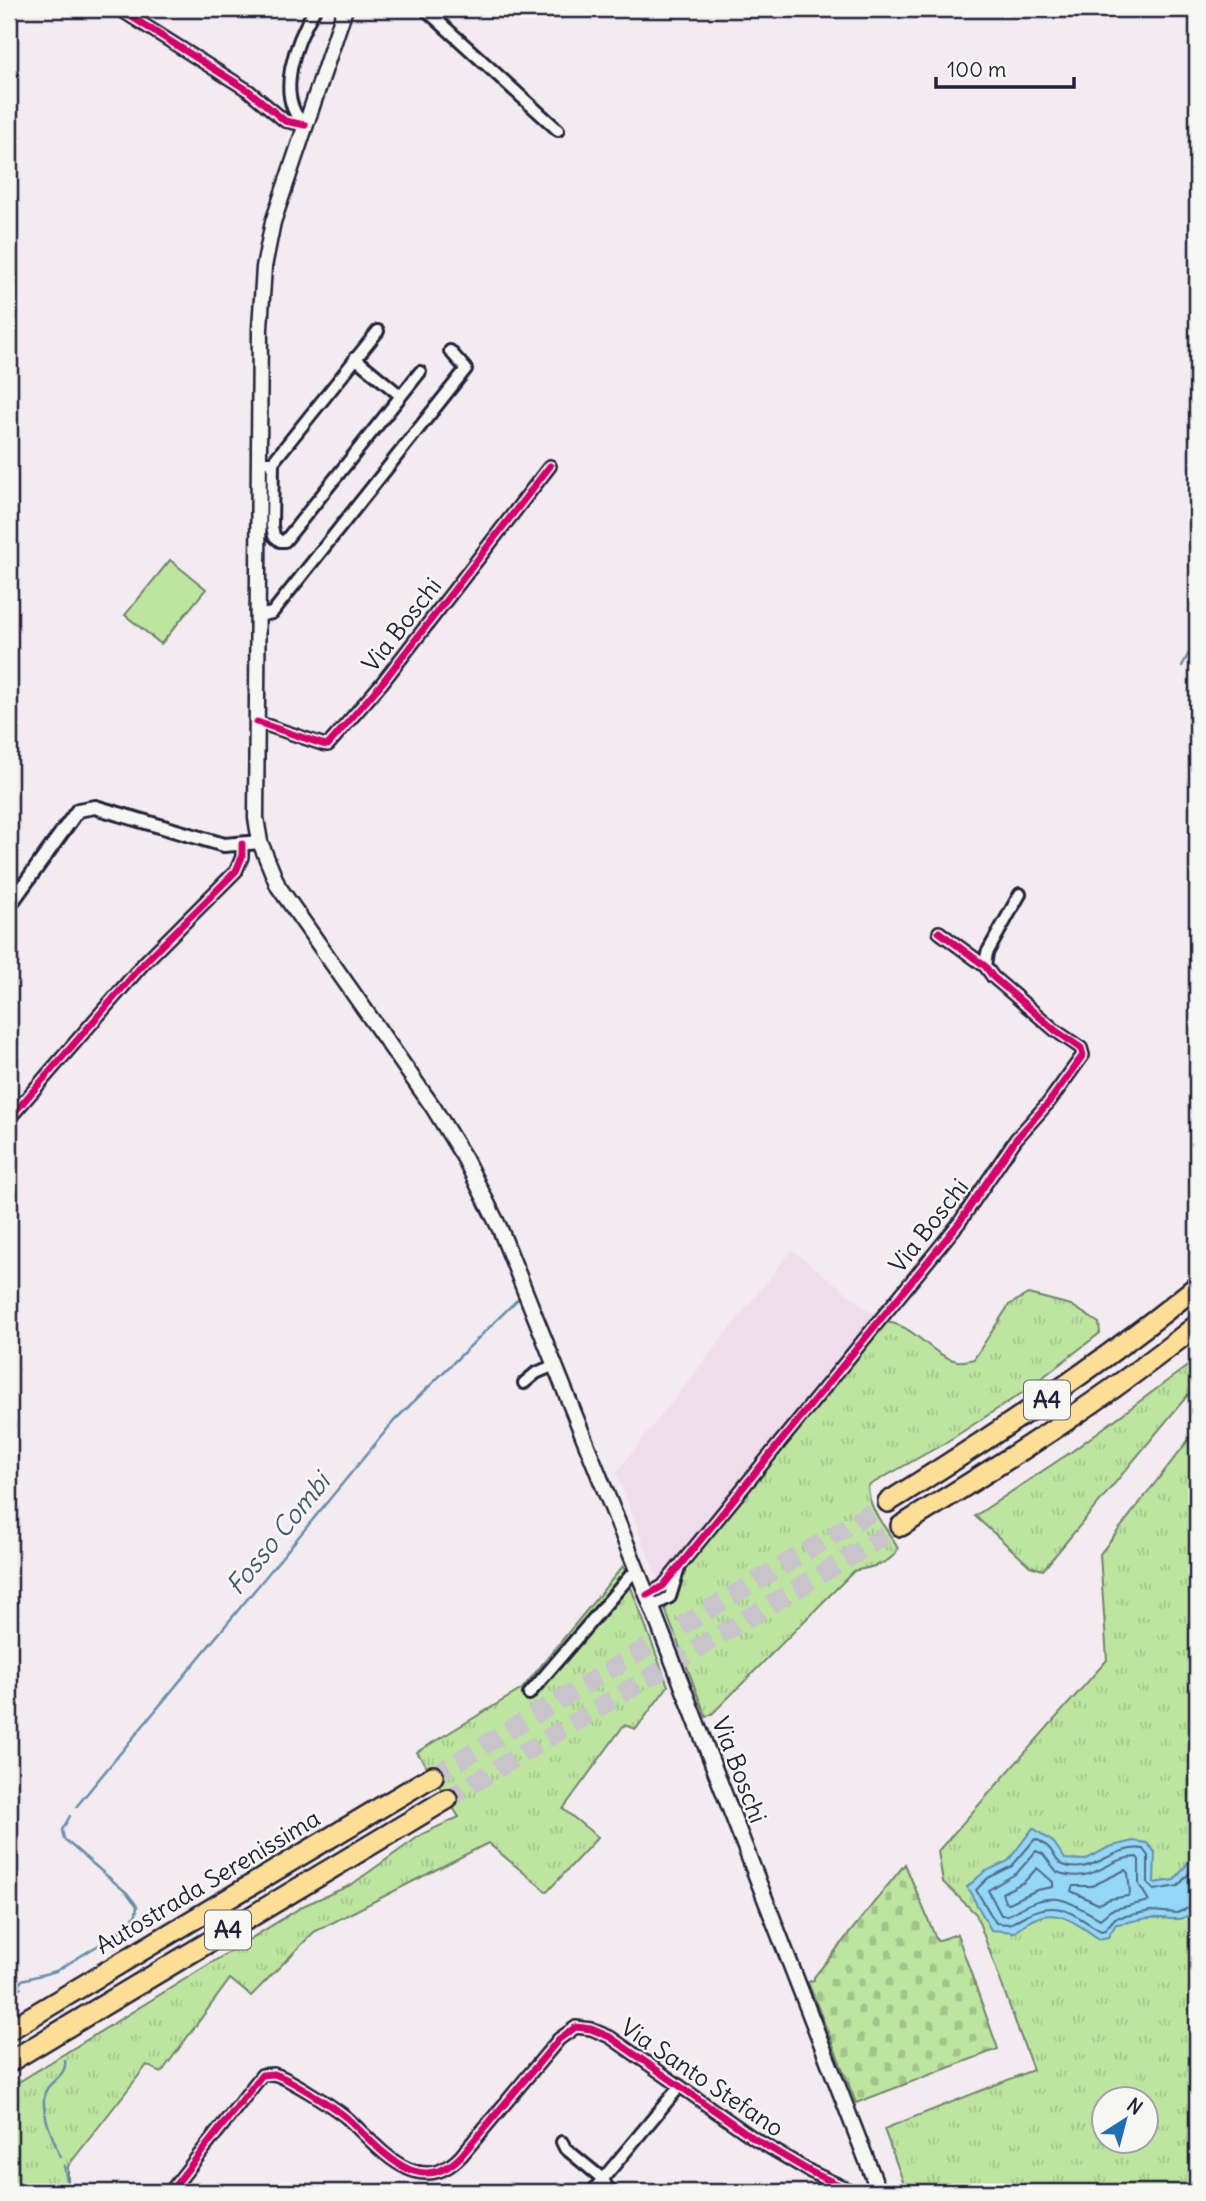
<svg xmlns="http://www.w3.org/2000/svg" width="1206" height="2201" font-family="Delius,sans-serif">
  <defs>
    <pattern id="grass-tufts" width="24" height="20" patternUnits="userSpaceOnUse" patternTransform="scale(1.75)"><rect width="24" height="20" fill="#bde5a0"/><path d="M3 7l-1-3M5 7V3M7 7l1-3M15 17l-1-3M17 17v-4M19 17l1-3" fill="none" stroke="#a2c48b"/></pattern>
    <pattern id="cemetery-stones" width="16" height="16" patternUnits="userSpaceOnUse" patternTransform="scale(1.75)"><rect width="16" height="16" fill="#bde5a0"/><path d="M2 7V4a2 2 0 0 1 4 0v3zM10 15v-3a2 2 0 0 1 4 0v3z" fill="#a2c48b"/></pattern>
  </defs>
  <rect width="100%" height="100%" fill="#f3ebef"/>
  <filter id="ink" filterUnits="userSpaceOnUse"><feTurbulence type="fractalNoise" baseFrequency=".0143" numOctaves="2"/><feDisplacementMap in="SourceGraphic" scale="14" xChannelSelector="R" yChannelSelector="G"/><feConvolveMatrix kernelMatrix="1 2 1 2 8 2 1 2 1" color-interpolation-filters="sRGB"/></filter>
  <g filter="url(#ink)">
    <path fill="#f0ddeb" d="M792 1250 877 1317 659 1583 616 1473Z"/>
    <path fill="url(#grass-tufts)" stroke="#70846e" stroke-width="2" fill-rule="evenodd" d="M1028 1294 1071 1305 1099 1323 1100 1333 1025 1391 945 1443 868 1486C869 1513 886 1525 898 1549 890 1565 871 1567 854 1571L712 1714 706 1717 665 1609 677 1593 685 1567 883 1322C913 1322 929 1355 957 1361 962 1362 970 1360 974 1359L1009 1305Z
      M1197 1359V1384L1043 1570 1030 1566 975 1516 1071 1452Z
      M1197 1429V2192H1123L1118 2188 1113 2192H907L884 2129 1033 2070 976 1914 943 1882 938 1851 1107 1660 1100 1554ZM1104 2100H1146V2142H1104Z
      M623 1566 668 1686 636 1729 624 1725 563 1809 598 1837 547 1892 488 1843 314 1932 251 1996 230 1979 161 2073 147 2065 68 2166V2181L62 2192H9V2088L305 1905 351 1885 422 1834 459 1817 417 1752 522 1689Z"/>
    <path fill="url(#cemetery-stones)" stroke="#70846e" stroke-width="2" d="M905 1864 937 1941 957 1934 998 2049 856 2103 808 1982 814 1980V1977Z"/>
    <path fill="#bde5a0" stroke="#70846e" stroke-width="2" d="M170 560 206 589 161 644 125 615Z"/>
    <path fill="#94d7f6" stroke="#668fab" stroke-width="2" d="M1197 1816V1909C1178 1926 1171 1916 1150 1918 1138 1919 1128 1923 1116 1924L1108 1937 1099 1939C1068 1917 1048 1902 1015 1932L991 1930 967 1887 984 1872 1008 1861 1033 1828 1054 1843 1065 1859 1085 1860 1109 1847 1133 1841 1147 1843 1155 1852 1154 1883 1174 1880C1194 1858 1198 1849 1194 1820Z"/>
    <g fill="none" stroke-linecap="round" stroke-linejoin="round">
      <path stroke="#506a86" stroke-width="2" d="M1036 1851 1043 1854 1057 1872C1095 1886 1106 1857 1137 1857L1139 1860V1884L1149 1901 1111 1910 1100 1919C1069 1902 1056 1889 1021 1908 1013 1912 1011 1916 1001 1915L988 1890 1017 1873Z
        M1197 1864 1178 1886 1154 1890 1148 1883V1856L1143 1849C1114 1844 1091 1877 1063 1865 1056 1862 1054 1853 1049 1848 1045 1844 1040 1841 1035 1839L1012 1866 988 1878 976 1890 996 1923C1016 1925 1010 1923 1026 1915 1060 1898 1073 1915 1101 1931L1105 1930 1115 1918 1151 1911 1177 1913 1197 1904
        M1037 1868 1053 1882V1887L1037 1890 1009 1903 1005 1902 1002 1893 1024 1882Z
        M1125 1870 1128 1873 1130 1893 1128 1896 1110 1899 1098 1904 1071 1891 1073 1886H1092Z"/>
      <path stroke="#668fab" stroke-width="2.5" d="M1182 666 1197 638
        M76 1807 394 1421 521 1296
        M21 1988 19 1985 22 1980 56 1971 107 1940 129 1925 136 1914 137 1906 127 1893 64 1839 62 1830 70 1816
        M60 2157C54 2139 42 2117 44 2097 45 2081 68 2078 65 2060
        M64 2165 69 2192"/>
      <path stroke="#c9c3cb" stroke-width="19" stroke-dasharray="19 10" stroke-linecap="butt" d="M433 1776 888 1502
        M447 1799 901 1526"/>
      <g stroke="#22223b" stroke-width="16">
        <path id="minor" d="M119 9 249 91 285 121 305 125
          M425 9 558 130
          M305 125C273 97 297 39 315 9
          M355 358 401 396
          M260 462H273L272 526 274 536 280 541H285L420 372
          M273 462 378 331
          M258 616 272 613 466 369 450 351
          M257 722 322 744 328 745 382 683 550 466
          M985 966 987 953 1020 894
          M14 1113 144 963 236 871 242 857V844
          M524 1383 536 1373 555 1365
          M647 1595 663 1586 959 1223 1016 1139 1049 1102 1083 1055 1081 1048 1056 1031 993 977 985 966 939 932
          M651 1607 670 1597 678 1571
          M529 1694 630 1576 638 1572
          M562 2142 565 2148 604 2180 606 2186 613 2192
          M170 2192 262 2075C266 2075 269 2074 273 2074 286 2076 335 2108 347 2118 378 2146 418 2201 461 2156L559 2039 576 2027 591 2029 610 2037 755 2139 811 2172 854 2192
          M592 2192 680 2086"/>
      </g>
      <g stroke="#22223b" stroke-width="18">
        <path id="tertiary" d="M9 906 78 810 95 807 224 845 260 842"/>
      </g>
      <g stroke="#22223b" stroke-width="19">
        <path id="secondary" d="M345 9 273 222 264 267 260 328 256 818 260 842 278 886 433 1107 465 1159 500 1229 647 1595 879 2192"/>
      </g>
      <g stroke="#22223b" stroke-width="24">
        <path id="motorway" d="M888 1502C995 1435 1099 1366 1197 1286
          M901 1526C1003 1463 1104 1400 1197 1325
          M9 2030 433 1776
          M9 2062 447 1799"/>
      </g>
      <use href="#minor" stroke="#f6f6f2" stroke-width="10"/>
      <use href="#tertiary" stroke="#f6f6f2" stroke-width="12"/>
      <use href="#secondary" stroke="#f6f6f2" stroke-width="14"/>
      <use href="#motorway" stroke="#fcde96" stroke-width="19"/>
      <g stroke="#f6f6f2" stroke-width="11">
        <path id="cycleway" d="M119 9 249 91 285 121 305 125
          M257 722 322 744 328 745 382 683 550 466
          M14 1113 144 963 236 871 242 857V844
          M647 1595 663 1586 959 1223 1016 1139 1049 1102 1083 1055 1081 1048 1056 1031 993 977 985 966 939 932
          M170 2192 262 2075C266 2075 269 2074 273 2074 286 2076 335 2108 347 2118 378 2146 418 2201 461 2156L559 2039 576 2027 591 2029 610 2037 755 2139 811 2172 854 2192"/>
      </g>
      <use href="#cycleway" stroke="#d6006c" stroke-width="7"/>
    </g>
  </g>
  <g text-anchor="middle" stroke-width="5" stroke-linejoin="round" paint-order="stroke">
    <g fill="#f6f6f2" stroke="#626272" stroke-width="2">
      <rect x="1024" y="1380.5" width="46" height="39" rx="5"/>
      <rect x="205" y="1910.5" width="46" height="39" rx="5"/>
    </g>
    <g font-size="23" font-weight="bold" fill="#22223b">
      <text x="1047" y="1408">A4</text>
      <text x="228" y="1938">A4</text>
    </g>
    <g font-size="24" fill="#22223b" stroke="#f6f6f2">
      <text transform="translate(402 625) rotate(-52)" y="8">Via Boschi</text>
      <text transform="translate(929 1226) rotate(-52)" y="8">Via Boschi</text>
      <text transform="translate(739 1770) rotate(69)" y="8">Via Boschi</text>
      <text transform="translate(208 1882) rotate(-31)" y="8">Autostrada Serenissima</text>
      <text transform="translate(702 2078) rotate(34)" y="8">Via Santo Stefano</text>
    </g>
    <g font-size="26" font-style="italic" fill="#445873" stroke="#f6f6f2">
      <text transform="translate(278 1534) rotate(-51)" y="9">Fosso Combi</text>
    </g>
  </g>
  <rect width="1206" height="2201" fill="none" stroke="#f6f6f2" stroke-width="35"/>
  <rect x="18" y="18" width="1171" height="2166" fill="none" stroke="#22223b" stroke-width="2.5" filter="url(#ink)"/>
  <g transform="translate(1125 2120) rotate(36)"><circle r="33" fill="#f6f6f2" stroke="#a1a1a9" stroke-width="2"/>
  <path d="M0-5L12 26L0 18L-12 26Z" fill="#1f6fb2"/>
  <text y="-10" font-size="19" font-weight="bold" text-anchor="middle" fill="#22223b">N</text>
  </g>
  <path d="M936 77v10h138v-10" fill="none" stroke="#22223b" stroke-width="3.5"/>
  <text x="947" y="77" font-size="21" fill="#22223b" stroke="#f6f6f2" stroke-width="5" paint-order="stroke">100 m</text>
</svg>
